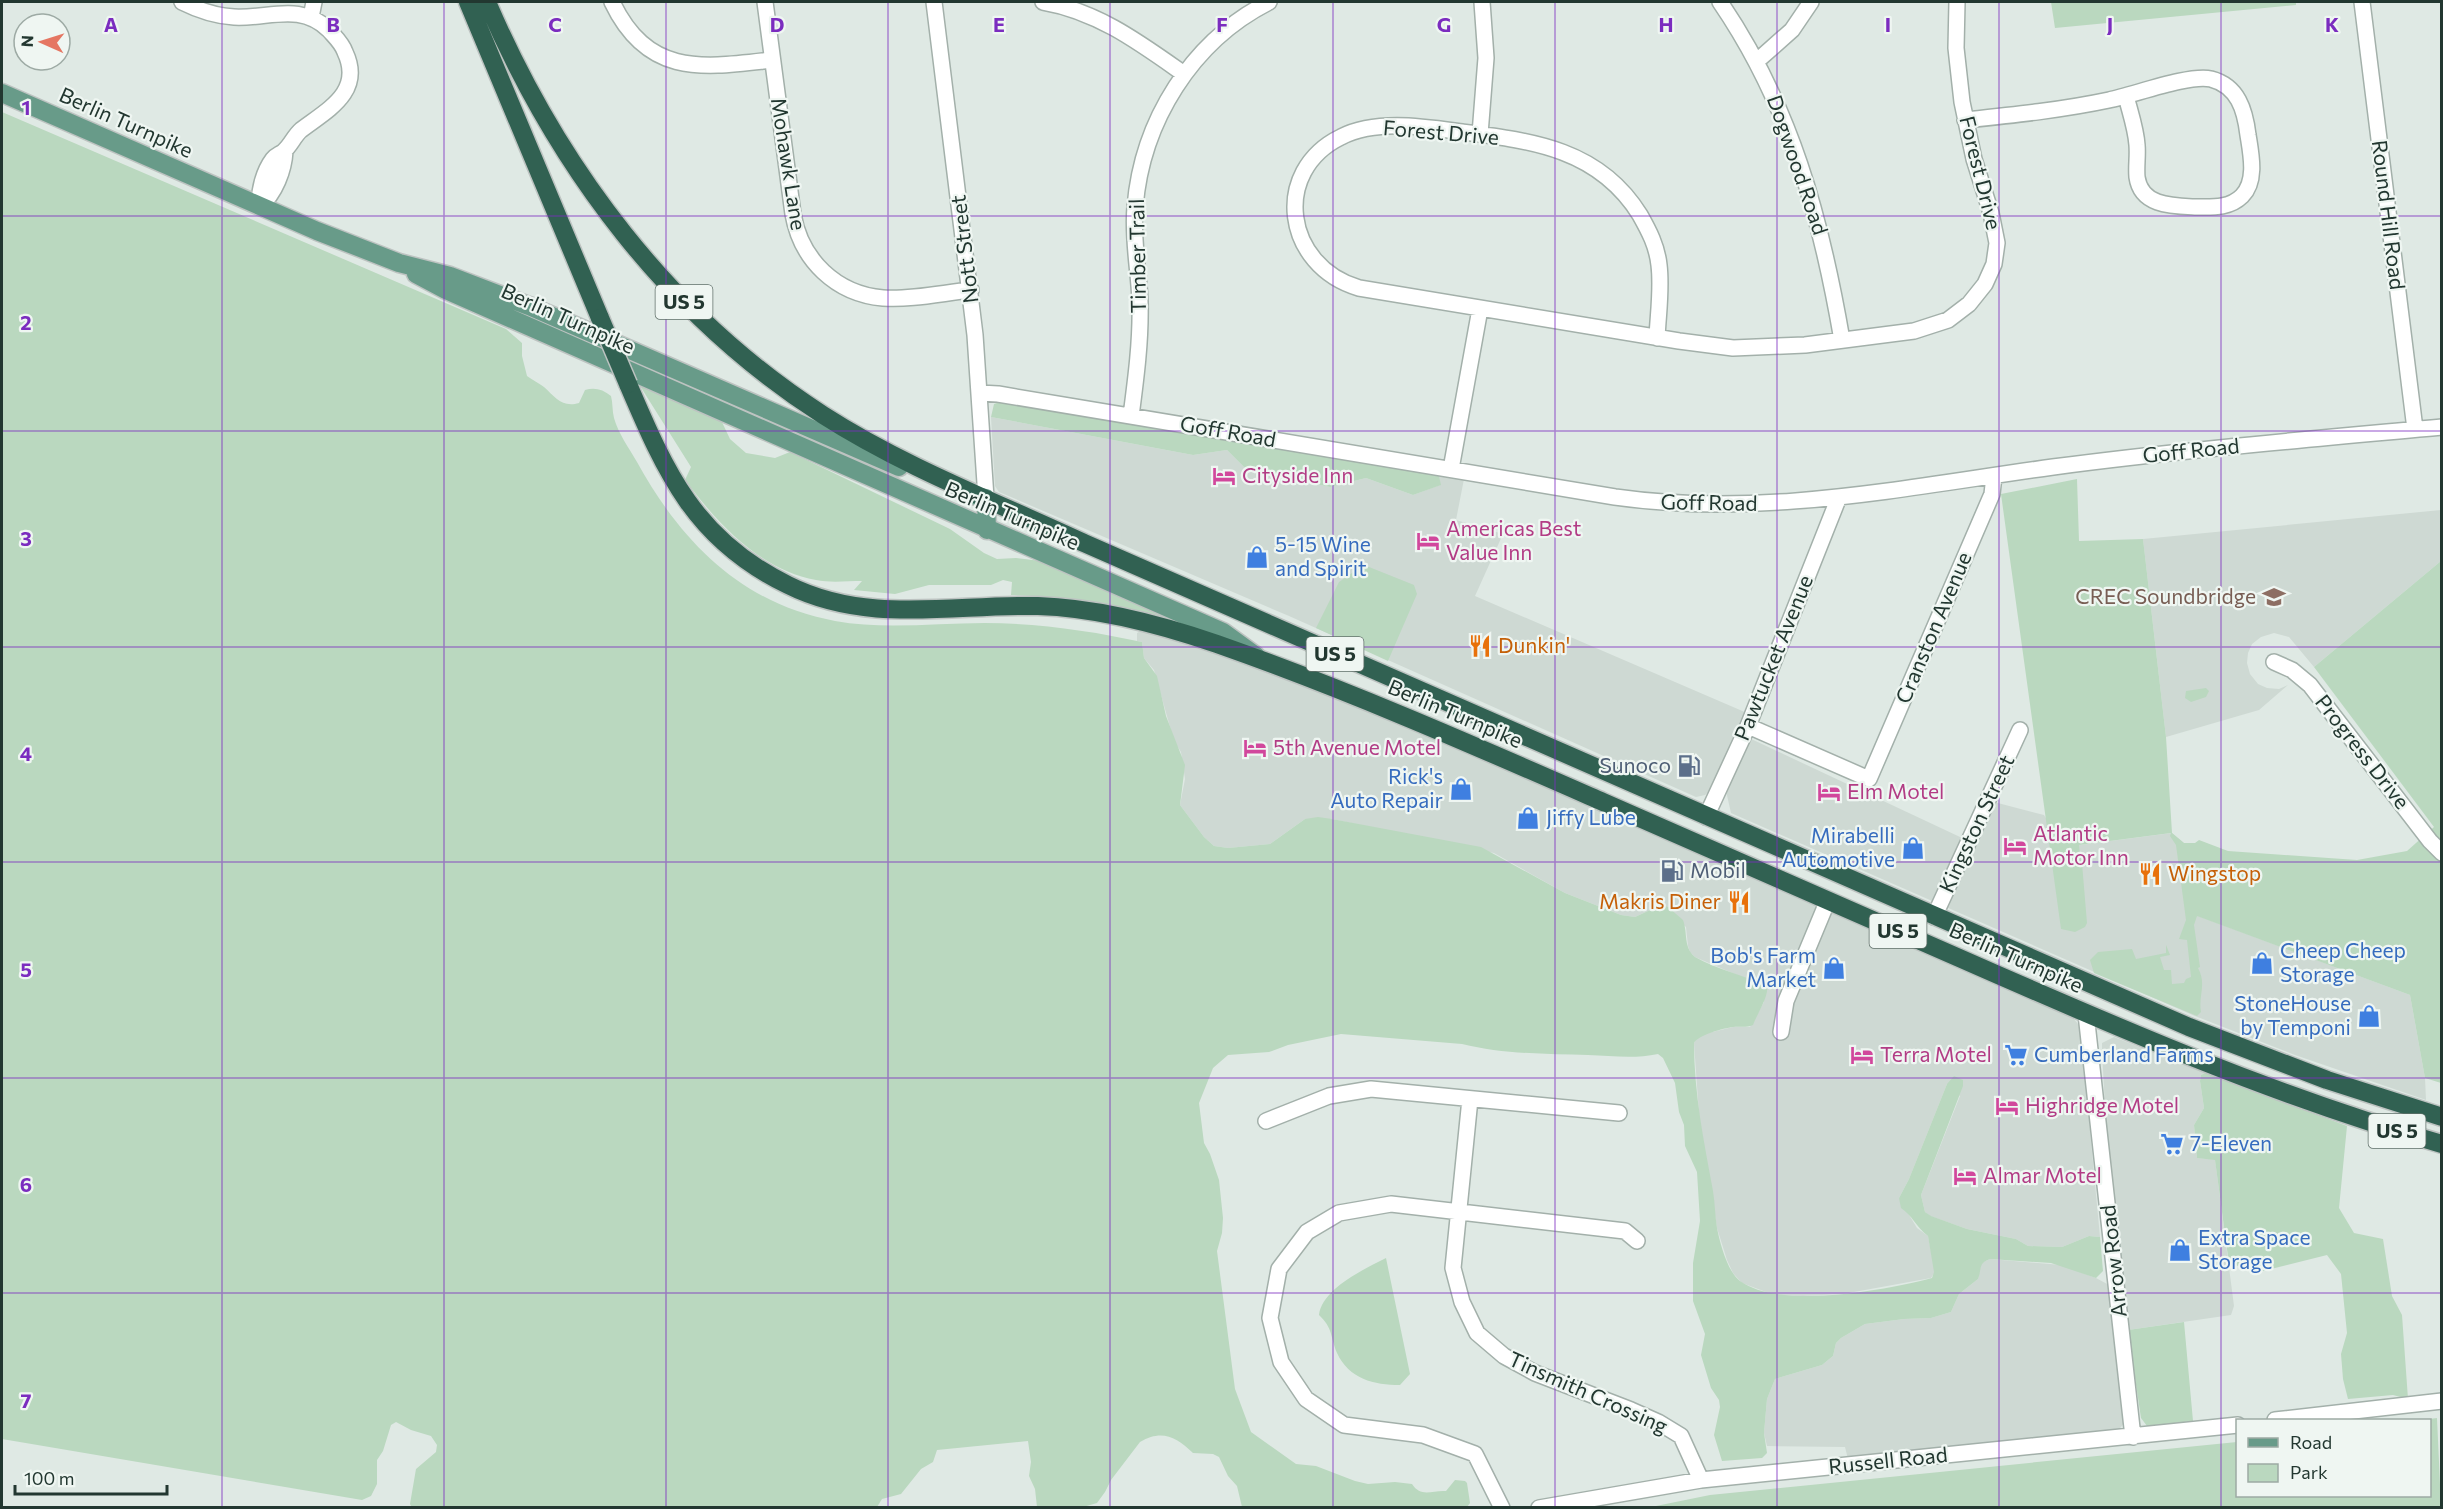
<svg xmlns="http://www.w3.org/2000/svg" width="2443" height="1509" font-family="Commissioner,sans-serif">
  <rect width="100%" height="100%" fill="#dfe9e4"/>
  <path fill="#ced9d3" d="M991 417 1193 455 1227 450 1246 469 1330 487 1366 478 1413 495 1440 485 1439 476 1464 479 1456 520 1503 534 1475 596 1747 713 1712 789 1705 795 1696 797 1289 616 999 492 995 486Z
    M2441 510V561L2314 667 2289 637 2274 633 2261 637 2252 644 2248 653 2247 663 2250 674 2258 684 2267 688 2279 689 2288 685 2259 710 2166 737 2143 539Z
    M1142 630 1175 639 1416 728 2072 1017 2079 1025 2081 1034 2100 1237 2089 1236 2062 1247 2028 1246 2016 1239 1967 1229 1930 1216 1925 1212 1921 1195 1960 1096 1947 1084 1909 1179 1899 1198 1917 1228 1928 1236 1935 1272 1931 1278 1843 1294 1803 1296 1774 1295 1742 1283 1733 1273 1727 1260 1717 1228 1699 1114 1694 1043 1697 1037 1704 1034 1733 1027H1750L1764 1002 1754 980 1744 978 1695 957 1690 952 1688 946 1686 927 1661 905 1635 917 1621 915 1565 893 1494 853 1332 819H1305L1270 844 1228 848 1214 846 1204 837 1180 805 1185 779 1181 752 1174 741 1154 670 1144 658 1142 642 1137 641V633Z
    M1747 737 1975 844 1994 802 2044 815 2064 847 2172 833 2184 843H2195L2193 914 2410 995 2425 1078 2426 1100 2295 1055 2195 1016 1731 813 1726 791Z
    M2114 1037 2205 1073 2201 1075 2200 1081 2204 1108 2194 1125 2197 1158 2215 1159 2234 1306 2231 1315 2128 1330 2108 1165 2102 1050V1043Z
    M1990 1259 2061 1265 2096 1278 2109 1285 2125 1422 2117 1432 1848 1459 1845 1447 1767 1446 1764 1433 1767 1399 1775 1379 1822 1365 1833 1356 1836 1343 1841 1338 1865 1324 1904 1319 1931 1318 1951 1312 1959 1294 1978 1279 1981 1263Z"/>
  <path fill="#bad8bf" d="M2051 2H2296V5L2055 28Z
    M2 112 506 329 522 343V356L527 376C532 380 539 383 544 387 555 397 562 408 579 403L585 390C594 387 603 389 611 396 613 403 612 411 614 418 618 433 629 448 637 462 681 542 742 604 835 621 884 630 935 623 985 623 1037 623 1093 631 1142 642L1144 658 1157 676 1166 716 1185 765 1180 805 1204 837 1214 846 1228 848 1270 844 1305 819 1318 817 1332 819 1481 847 1565 893 1621 915 1635 917 1661 905 1668 907 1683 920C1688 933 1683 947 1695 957 1718 970 1744 975 1767 986 1769 996 1757 1014 1753 1025 1746 1028 1740 1026 1733 1027 1724 1028 1698 1035 1694 1043 1694 1093 1704 1142 1713 1191 1715 1203 1715 1216 1717 1228 1720 1243 1727 1271 1740 1281 1780 1310 1886 1290 1932 1278L1934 1272 1928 1236C1917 1228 1912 1215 1901 1208L1899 1198 1909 1179 1947 1084 1954 1076 1963 1080V1086L1921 1195 1925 1212 1931 1216 1967 1229 2016 1239 2028 1246 2062 1247 2089 1236 2100 1237 2103 1271 2096 1278 2051 1263 1990 1259C1978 1263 1982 1269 1978 1279L1959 1294 1951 1312 1931 1318 1904 1319 1865 1324 1841 1338 1836 1343 1833 1356 1822 1365 1775 1379 1767 1399 1764 1433 1767 1453 1762 1458 1722 1461 1714 1435 1720 1407 1719 1400 1711 1388 1701 1355 1705 1334 1693 1301V1263L1700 1221 1697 1172 1685 1146 1684 1125 1679 1112 1675 1083 1663 1058 1658 1054C1635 1059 1612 1056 1588 1055 1547 1054 1502 1054 1462 1044L1341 1034 1288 1045 1269 1052 1228 1055 1213 1068 1199 1103 1204 1143 1210 1154 1219 1180 1223 1218 1222 1233 1217 1251 1235 1389 1251 1432 1296 1464 1316 1466 1355 1481 1368 1484 1395 1482 1412 1484C1421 1498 1432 1490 1446 1491L1455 1480 1465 1481 1467 1483 1470 1503 1467 1507H1242L1237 1486 1228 1476 1219 1457 1213 1454 1193 1453C1176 1437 1162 1429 1140 1442L1111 1480 1105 1492 1097 1503 1083 1507H1037L1035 1489 1029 1476 1031 1462 1028 1441 937 1450 933 1462 921 1469 901 1494 882 1499 877 1507 412 1508 410 1504 416 1469 436 1452 437 1445 431 1436 411 1430 396 1422 391 1425 383 1451 377 1460V1484L371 1496 362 1500 2 1439Z
    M635 378 721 420 730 439 746 453 775 458 790 452 950 529 984 553 997 559 1016 558 1049 562 1201 630C1138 611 1078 597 1011 595L1012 582 1003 580 991 585H929L895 594 854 590 862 581C847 581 830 583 816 580 759 569 718 524 685 480L691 467Z
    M1002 401 1439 476 1441 485 1413 495 1366 478 1330 487 1246 469 1227 450 1193 455 991 417 994 404Z
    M2077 479 2079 541 2143 539 2166 737 2172 833 2184 843H2195L2199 840 2228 851 2357 860 2407 851 2434 827 2314 667 2441 561V1083L2425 1078 2410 995 2197 916 2194 925 2200 967 2198 968C2207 984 2198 996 2201 1012L2197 1016 2094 973 2090 960 2098 952 2132 949 2136 959 2166 953V945L2170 955 2160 957 2164 970H2171L2172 984 2184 983 2186 979 2191 977 2187 940 2179 939 2186 920 2176 845 2170 836 2171 833 2079 845 2080 854H2086L2082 863 2087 923 2085 927 2075 932 2061 929 2001 494Z
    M1362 566 1369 567 1414 585 1417 594 1388 661 1316 628 1339 582Z
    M2206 688 2209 691 2206 697 2191 702 2185 698 2186 691Z
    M2205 1073 2347 1126 2339 1208 2354 1233 2383 1239 2392 1296 2402 1315 2408 1399 2393 1395 2348 1399 2343 1379 2341 1354 2347 1333 2341 1274 2327 1255 2263 1271 2229 1264 2215 1160 2197 1158 2194 1125 2204 1108 2200 1081 2201 1075Z
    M1386 1258 1410 1374 1400 1385C1374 1385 1349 1379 1337 1353 1330 1336 1333 1328 1319 1315 1322 1289 1364 1269 1386 1258Z
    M2184 1322 2193 1421 2147 1426 2141 1418 2128 1330Z
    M2437 1418 2441 1507H1651L1710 1495 2237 1442 2238 1496H2430V1420H2421Z"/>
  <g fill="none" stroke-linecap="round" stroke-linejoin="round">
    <g stroke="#a3b0aa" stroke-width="18">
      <path id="minor" d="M182 2C198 10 215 16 234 17 269 19 300 2 329 30 335 37 342 43 345 52 364 92 327 110 301 130 294 136 291 145 284 151 281 154 276 155 273 159 264 171 258 191 260 206
        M612 2C648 77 702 68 772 60
        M765 2 793 214C801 260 836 294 883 298 912 300 942 293 971 290
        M934 2 975 335 986 498
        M1043 2C1097 11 1140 43 1184 74
        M1720 2C1791 106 1821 218 1842 340
        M2362 2 2415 429
        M311 17 314 2
        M1757 61 1792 30 1811 2
        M1965 120C2013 115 2062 110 2109 100 2134 95 2189 74 2211 79 2238 86 2245 110 2248 135 2251 154 2257 181 2242 196 2229 209 2211 207 2195 207 2172 206 2141 206 2137 177 2136 166 2138 156 2137 145 2136 129 2130 112 2126 96
        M1480 134 1486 58 1482 2
        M260 206C275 194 284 170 285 151
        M1657 338C1658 314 1662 289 1659 265 1657 246 1649 231 1640 215 1599 149 1533 141 1462 132 1425 127 1376 119 1341 137 1271 171 1284 266 1359 288L1679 341 1733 348 1805 345 1914 331 1948 320 1969 304 1985 284 1994 264 1997 243 1991 213 1974 159 1962 102 1956 48 1957 2
        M980 393 998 394 1615 497C1762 518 1907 487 2053 467 2182 450 2312 439 2442 427
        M1131 416C1136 378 1141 340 1140 302 1139 270 1132 239 1135 207 1142 121 1192 41 1269 2
        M1451 469 1480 309
        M2274 662 2292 670 2310 685 2430 841 2442 853
        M1748 726 1869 779 1992 494 1994 476
        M1706 817 1748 726 1839 497
        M1934 917 2020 730
        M2086 1014 2133 1437
        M1781 1032 1786 1001 1828 900
        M1470 1099 1453 1268 1462 1302 1477 1333 1504 1356 1535 1373 1631 1410 1658 1422 1681 1436 1701 1480
        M1266 1121 1329 1096 1371 1089 1619 1113
        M2275 1420 2442 1401
        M1502 1508 1475 1454 1423 1435 1344 1425 1306 1399 1281 1362 1270 1318 1279 1269 1307 1232 1339 1213 1391 1204 1625 1231 1637 1241
        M1539 1508 1701 1480 2238 1425"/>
    </g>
    <g stroke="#bdc3c1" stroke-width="21">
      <path id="major" d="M2 93 317 231 399 263 450 276 529 306 899 467
        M416 274 446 290 1223 632 1256 656
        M972 495 986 498 987 530"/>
    </g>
    <g stroke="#bdc3c1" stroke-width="21">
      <path id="highway" d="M468 2 600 318
        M487 2C558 168 669 316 823 415 904 467 996 502 1084 543L2189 1027 2327 1080 2442 1117
        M628 384C666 473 695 540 788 585 868 625 953 604 1038 606 1099 608 1159 624 1217 644 1348 690 1475 746 1603 802 1721 854 1839 905 1957 957 2116 1027 2274 1096 2442 1144"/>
    </g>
    <use href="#minor" stroke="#fff" stroke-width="15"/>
    <use href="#major" stroke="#689b89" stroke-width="18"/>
    <use href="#highway" stroke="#316152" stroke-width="18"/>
    <g stroke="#bdc3c1" stroke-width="21" stroke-linecap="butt">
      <path id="highway-bridge" d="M600 318 628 384"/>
    </g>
    <use href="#highway-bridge" stroke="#316152" stroke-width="18"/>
  </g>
  <path fill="none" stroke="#7b2cbf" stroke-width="1.5" stroke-opacity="0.55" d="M222 2V1508M444 2V1508M666 2V1508M888 2V1508M1110 2V1508M1333 2V1508M1555 2V1508M1777 2V1508M1999 2V1508M2221 2V1508M2 216H2442M2 431H2442M2 647H2442M2 862H2442M2 1078H2442M2 1293H2442"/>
  <defs>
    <g id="hotel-bare" transform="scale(1.8)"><path d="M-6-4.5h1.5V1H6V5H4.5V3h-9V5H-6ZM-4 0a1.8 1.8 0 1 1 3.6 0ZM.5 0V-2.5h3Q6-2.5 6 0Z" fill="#d1479c" stroke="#eff6f2" stroke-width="2.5" paint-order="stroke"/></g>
    <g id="shop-bare" transform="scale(1.8)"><path d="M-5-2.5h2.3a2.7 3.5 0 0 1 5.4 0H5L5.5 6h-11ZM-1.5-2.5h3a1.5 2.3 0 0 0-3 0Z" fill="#3f7fe0" stroke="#eff6f2" stroke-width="2.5" paint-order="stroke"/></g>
    <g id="school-bare" transform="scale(1.8)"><path d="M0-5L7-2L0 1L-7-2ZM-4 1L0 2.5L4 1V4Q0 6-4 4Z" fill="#8d6e63" stroke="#eff6f2" stroke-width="2.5" paint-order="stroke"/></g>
    <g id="restaurant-bare" transform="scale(1.8)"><path d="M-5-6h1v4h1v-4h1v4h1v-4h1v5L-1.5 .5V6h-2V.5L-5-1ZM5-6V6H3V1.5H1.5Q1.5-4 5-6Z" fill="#e8710a" stroke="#eff6f2" stroke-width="2.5" paint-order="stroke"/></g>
    <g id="fuel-bare" transform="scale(1.8)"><path d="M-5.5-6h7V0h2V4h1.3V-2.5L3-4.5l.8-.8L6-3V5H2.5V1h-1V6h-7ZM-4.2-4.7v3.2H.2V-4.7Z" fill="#5c6f8a" stroke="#eff6f2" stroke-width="2.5" paint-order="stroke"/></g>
    <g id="supermarket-bare" transform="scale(1.8)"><path d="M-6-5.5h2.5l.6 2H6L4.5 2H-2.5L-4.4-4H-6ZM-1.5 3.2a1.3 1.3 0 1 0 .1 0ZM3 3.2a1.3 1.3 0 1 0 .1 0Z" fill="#3f7fe0" stroke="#eff6f2" stroke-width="2.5" paint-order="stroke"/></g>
  </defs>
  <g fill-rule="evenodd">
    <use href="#hotel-bare" x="1224" y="476"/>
    <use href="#hotel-bare" x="1428" y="541"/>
    <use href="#shop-bare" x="1257" y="557"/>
    <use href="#school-bare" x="2274" y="597"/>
    <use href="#restaurant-bare" x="1480" y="646"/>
    <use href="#hotel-bare" x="1255" y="748"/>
    <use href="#fuel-bare" x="1689" y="766"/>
    <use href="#shop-bare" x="1461" y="789"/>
    <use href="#hotel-bare" x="1829" y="792"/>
    <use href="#shop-bare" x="1528" y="818"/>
    <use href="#hotel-bare" x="2015" y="846"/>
    <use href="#shop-bare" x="1913" y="848"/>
    <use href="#fuel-bare" x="1672" y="871"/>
    <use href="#restaurant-bare" x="2150" y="874"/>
    <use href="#restaurant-bare" x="1739" y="902"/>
    <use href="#shop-bare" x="2262" y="963"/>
    <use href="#shop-bare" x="1834" y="968"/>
    <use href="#shop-bare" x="2369" y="1016"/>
    <use href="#hotel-bare" x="1862" y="1055"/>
    <use href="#supermarket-bare" x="2016" y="1055"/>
    <use href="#hotel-bare" x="2007" y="1106"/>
    <use href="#supermarket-bare" x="2172" y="1144"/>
    <use href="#hotel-bare" x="1965" y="1176"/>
    <use href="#shop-bare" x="2180" y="1250"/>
  </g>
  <g text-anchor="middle" stroke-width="4.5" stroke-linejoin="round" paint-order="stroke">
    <g fill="#eff6f2" stroke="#60706a" stroke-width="1.5">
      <rect x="655.5" y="285" width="57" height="34" rx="4.5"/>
      <rect x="1306.5" y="637" width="57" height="34" rx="4.5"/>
      <rect x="1869.5" y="914" width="57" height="34" rx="4.5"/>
      <rect x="2368.5" y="1114" width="57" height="34" rx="4.5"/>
    </g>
    <g font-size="20" font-weight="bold" fill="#223730">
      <text x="684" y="309">US 5</text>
      <text x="1335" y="661">US 5</text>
      <text x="1898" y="938">US 5</text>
      <text x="2397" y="1138">US 5</text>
    </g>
    <g font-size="21" fill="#223730" stroke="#eff6f2">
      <text transform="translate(126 123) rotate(24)" y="7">Berlin Turnpike</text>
      <text transform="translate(1441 133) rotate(5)" y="7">Forest Drive</text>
      <text transform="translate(788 164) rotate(81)" y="7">Mohawk Lane</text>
      <text transform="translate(1797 165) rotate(71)" y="7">Dogwood Road</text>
      <text transform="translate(1980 173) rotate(76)" y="7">Forest Drive</text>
      <text transform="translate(2388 215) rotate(83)" y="7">Round Hill Road</text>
      <text transform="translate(965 249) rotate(-97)" y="7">Nott Street</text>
      <text transform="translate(1138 256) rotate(-91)" y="7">Timber Trail</text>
      <text transform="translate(568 319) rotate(24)" y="7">Berlin Turnpike</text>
      <text transform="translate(1228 432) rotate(10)" y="7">Goff Road</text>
      <text transform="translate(2191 451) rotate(-6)" y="7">Goff Road</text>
      <text transform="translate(1709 503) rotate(1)" y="7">Goff Road</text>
      <text transform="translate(1012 516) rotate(23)" y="7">Berlin Turnpike</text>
      <text transform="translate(1934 628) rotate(-67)" y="7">Cranston Avenue</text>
      <text transform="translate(1774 658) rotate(-68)" y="7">Pawtucket Avenue</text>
      <text transform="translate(1455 714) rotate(23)" y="7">Berlin Turnpike</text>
      <text transform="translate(2362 752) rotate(52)" y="7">Progress Drive</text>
      <text transform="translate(1977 824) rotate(-65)" y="7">Kingston Street</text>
      <text transform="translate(2016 958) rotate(24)" y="7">Berlin Turnpike</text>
      <text transform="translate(2114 1261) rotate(-96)" y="7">Arrow Road</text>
      <text transform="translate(1588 1393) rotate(24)" y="7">Tinsmith Crossing</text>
      <text transform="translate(1888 1461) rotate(-6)" y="7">Russell Road</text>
    </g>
    <g font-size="21" fill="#b23c85" stroke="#eff6f2" text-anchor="start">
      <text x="1242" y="483">Cityside Inn</text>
      <text x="1446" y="536">Americas Best<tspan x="1446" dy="24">Value Inn</tspan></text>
      <text x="1273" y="755">5th Avenue Motel</text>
      <text x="1847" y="799">Elm Motel</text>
      <text x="2033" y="841">Atlantic<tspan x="2033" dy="24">Motor Inn</tspan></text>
      <text x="1880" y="1062">Terra Motel</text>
      <text x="2025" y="1113">Highridge Motel</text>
      <text x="1983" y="1183">Almar Motel</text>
    </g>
    <g font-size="21" fill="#366cbe" stroke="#eff6f2" text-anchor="start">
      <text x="1275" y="552">5-15 Wine<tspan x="1275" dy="24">and Spirit</tspan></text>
      <text x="1443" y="784" text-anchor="end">Rick's<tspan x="1443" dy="24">Auto Repair</tspan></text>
      <text x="1546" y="825">Jiffy Lube</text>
      <text x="1895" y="843" text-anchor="end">Mirabelli<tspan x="1895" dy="24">Automotive</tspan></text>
      <text x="2280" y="958">Cheep Cheep<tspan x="2280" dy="24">Storage</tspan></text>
      <text x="1816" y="963" text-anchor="end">Bob's Farm<tspan x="1816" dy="24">Market</tspan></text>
      <text x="2351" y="1011" text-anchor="end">StoneHouse<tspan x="2351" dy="24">by Temponi</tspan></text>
      <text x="2034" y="1062">Cumberland Farms</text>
      <text x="2190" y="1151">7-Eleven</text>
      <text x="2198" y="1245">Extra Space<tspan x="2198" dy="24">Storage</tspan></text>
    </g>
    <g font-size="21" fill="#785e54" stroke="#eff6f2" text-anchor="end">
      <text x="2256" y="604">CREC Soundbridge</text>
    </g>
    <g font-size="21" fill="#c56008" stroke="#eff6f2" text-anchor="start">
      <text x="1498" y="653">Dunkin'</text>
      <text x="2168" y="881">Wingstop</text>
      <text x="1721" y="909" text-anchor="end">Makris Diner</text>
    </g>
    <g font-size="21" fill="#4e5e75" stroke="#eff6f2" text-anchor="end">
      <text x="1671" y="773">Sunoco</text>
      <text x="1690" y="878" text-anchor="start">Mobil</text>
    </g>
  </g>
  <g font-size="20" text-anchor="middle" font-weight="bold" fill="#7b2cbf" stroke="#eff6f2" stroke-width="4.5" stroke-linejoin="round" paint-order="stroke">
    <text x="111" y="32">A</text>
    <text x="333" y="32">B</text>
    <text x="555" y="32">C</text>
    <text x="777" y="32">D</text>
    <text x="999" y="32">E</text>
    <text x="1222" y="32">F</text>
    <text x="1444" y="32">G</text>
    <text x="1666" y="32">H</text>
    <text x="1888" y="32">I</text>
    <text x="2110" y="32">J</text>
    <text x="2332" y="32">K</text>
    <text x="26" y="115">1</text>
    <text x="26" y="330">2</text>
    <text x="26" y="546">3</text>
    <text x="26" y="761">4</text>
    <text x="26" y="977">5</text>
    <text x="26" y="1192">6</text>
    <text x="26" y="1408">7</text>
  </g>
  <rect width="2443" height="1509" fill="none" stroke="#223730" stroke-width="6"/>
  <rect x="2236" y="1419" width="195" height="78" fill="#eff6f2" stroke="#9daaa4" stroke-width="1.5"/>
  <rect x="2248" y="1438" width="30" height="9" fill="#689b89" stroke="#9daaa4" stroke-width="1.5"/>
  <text x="2290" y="1449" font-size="18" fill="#223730">Road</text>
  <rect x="2248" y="1464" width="30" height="18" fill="#bad8bf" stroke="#9daaa4" stroke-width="1.5"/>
  <text x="2290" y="1479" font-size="18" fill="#223730">Park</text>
  <g transform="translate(42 42) rotate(273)"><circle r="28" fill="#eff6f2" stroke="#9daaa4" stroke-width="1.5"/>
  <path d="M0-4.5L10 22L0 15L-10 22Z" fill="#e57662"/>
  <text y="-9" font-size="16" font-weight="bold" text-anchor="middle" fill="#223730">N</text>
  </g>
  <path d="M15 1485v9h152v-9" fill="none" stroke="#223730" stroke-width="3"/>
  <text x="24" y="1485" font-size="18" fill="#223730" stroke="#eff6f2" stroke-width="4.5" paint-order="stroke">100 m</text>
</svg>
